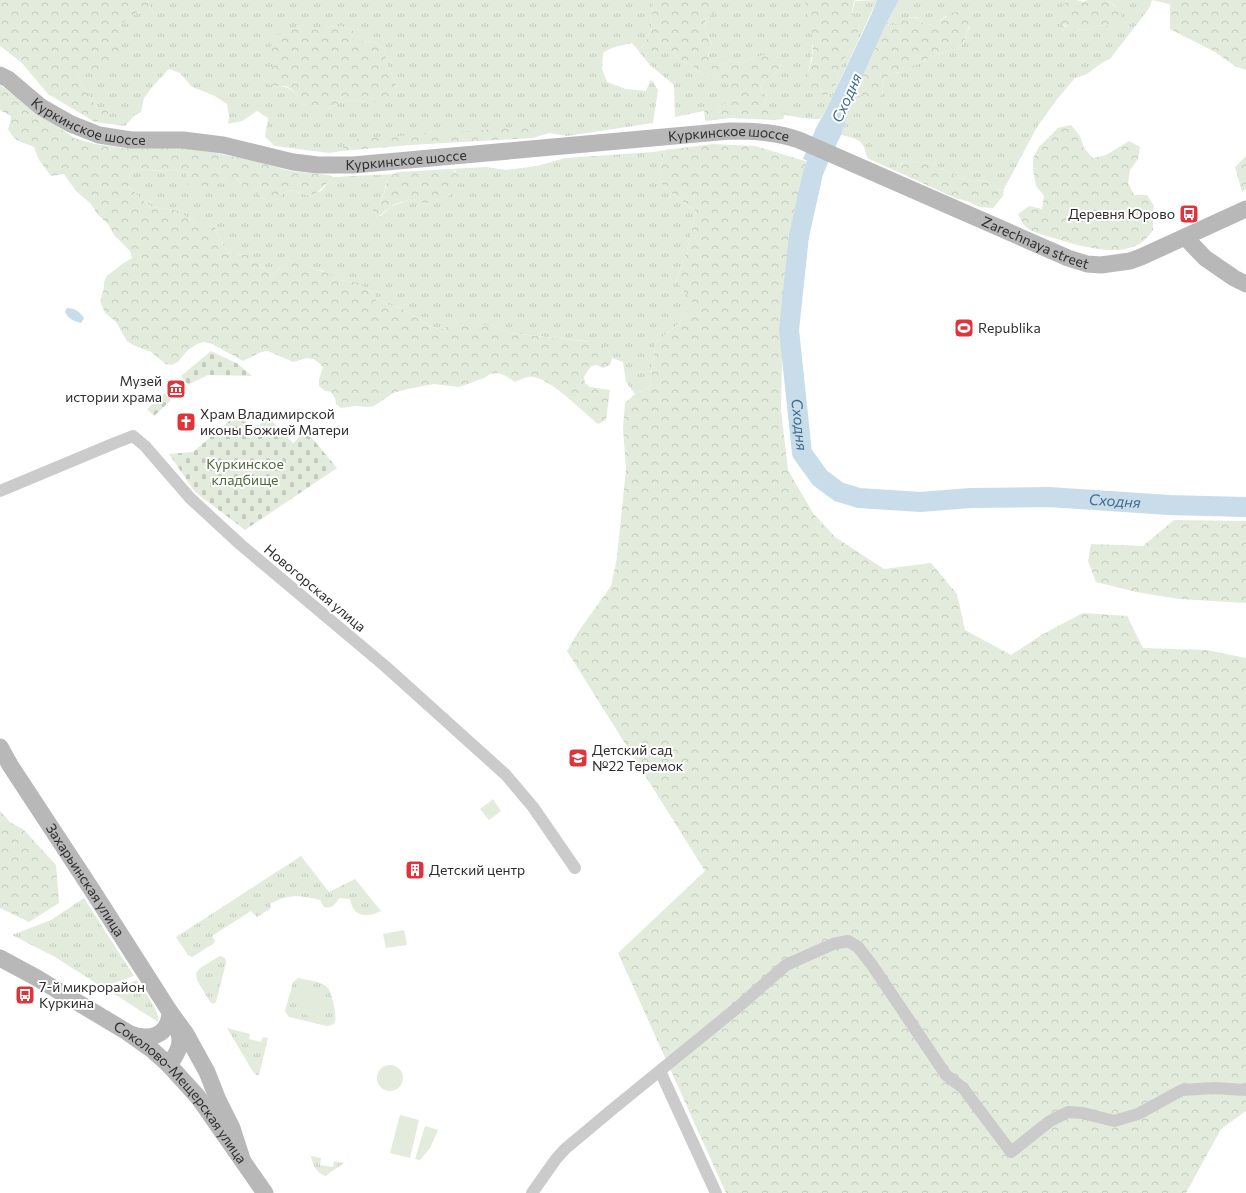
<svg xmlns="http://www.w3.org/2000/svg" width="1246" height="1193" font-family="Commissioner,sans-serif">
  <defs>
    <pattern id="grass-tufts" width="24" height="20" patternUnits="userSpaceOnUse"><rect width="24" height="20" fill="#e3ebdc"/><path d="M3 7l-1-3M5 7V3M7 7l1-3M15 17l-1-3M17 17v-4M19 17l1-3" fill="none" stroke="#c3cabd"/></pattern>
    <pattern id="forest-crowns" width="20" height="18" patternUnits="userSpaceOnUse"><rect width="20" height="18" fill="#e3ebdc"/><path d="M2 6a3 3 0 1 1 6 0M12 15a3 3 0 1 1 6 0" fill="none" stroke="#c3cabd"/></pattern>
    <pattern id="cemetery-stones" width="16" height="16" patternUnits="userSpaceOnUse"><rect width="16" height="16" fill="#e3ebdc"/><path d="M2 7V4a2 2 0 0 1 4 0v3zM10 15v-3a2 2 0 0 1 4 0v3z" fill="#c3cabd"/></pattern>
  </defs>
  <rect width="100%" height="100%" fill="#fff"/>
  <path fill="url(#grass-tufts)" fill-rule="evenodd" d="M147 0H655L653 3 651 29 646 41 672 51 680 61 692 65 700 74C715 76 723 80 734 89L729 102 717 108H704V111L675 117 674 85 650 65 632 43C622 46 612 46 603 53L602 69 607 82 626 89 646 91 651 79 658 90 653 123 567 136 549 133 344 146 342 151 329 153 275 146 265 137 268 118 257 111 242 121 228 124 229 116 227 104 213 95 192 87 180 73 169 69 154 85 144 98 141 112 135 115 125 126 95 122 108 117 97 108 77 76C96 57 112 25 137 13 142 11 148 12 153 12ZM341 26 353 31 361 41 374 42 385 50 387 63 397 87 365 102 352 100 340 103 328 109 304 105C295 91 291 86 274 86L269 71 277 60 327 27Z
    M715 0H805C805 10 809 13 811 21 814 38 813 56 808 72L829 94 836 85 839 72 844 60 857 39 859 25 852 14 855 1 877 0 828 106 820 119C811 120 777 115 771 109 764 103 762 94 760 86L780 69 782 56 755 57 743 63 730 61 716 66 708 55 712 43 706 32 705 19 715 12Z
    M899 0H1067L1065 2 1063 26 1070 27 1074 30 1087 29 1100 25 1113 27 1116 7 1107 0H1152L1150 7 1110 59 1103 62 1087 74 1074 79 1058 98 1037 127 1004 189 1000 191 994 185 982 180 968 182 935 165 927 162 915 163 903 161 896 171 869 159C865 155 866 152 864 147 860 138 849 137 841 135L856 91 860 96 882 95 883 82 888 76 893 73 907 71 924 60 962 45C966 39 966 33 970 27L946 16C939 21 930 30 921 21 919 19 917 17 913 17 907 16 902 23 897 25 896 25 891 25 890 25L887 22Z
    M665 150 659 171 663 187 696 211 687 251 676 281 695 304 676 326 656 342 649 388 635 394 626 382 623 362 612 358 608 351 586 341 509 333 490 325 449 324 444 329H438L432 327 401 308 377 302 375 295 370 291 353 282 340 280 323 271 316 270 305 264 281 266 274 276 261 267 258 261 247 255 234 254 228 252 224 247 215 227 210 223H196L190 220 179 211 153 207 147 204 128 186V179L130 173 136 170 185 171 187 177 219 182 226 177H233L239 181 243 186 255 191 266 201 289 190 308 195 321 191 333 177 392 174C384 183 387 183 384 193 383 199 377 205 374 211L375 217 381 216 390 207 408 200H414L427 203 445 198 451 194 458 184 456 171 450 169 486 167 506 170 537 166 565 158 653 152Z
    M301 856 329 892 355 879 381 911C365 919 353 916 350 899L339 898C335 905 332 909 324 907L320 900C299 895 289 894 270 904L271 907 270 909 257 917 251 911 212 936 215 941 213 944 192 957 188 955 176 937Z
    M84 898 134 976 102 987 55 957 12 935 51 920Z
    M220 956 225 958 226 963 216 1002 213 1004 210 1002 197 980 196 973 200 968Z
    M298 978C307 980 322 981 328 988 332 992 337 1017 335 1022 333 1025 330 1026 327 1026L289 1017 286 1013 285 1011 293 982Z
    M137 980C143 990 161 1012 158 1022L108 990 121 987Z
    M227 1028 250 1034 249 1039 261 1042 263 1037 268 1038 259 1075H256L252 1070Z
    M311 1156 321 1158 320 1165 333 1167 334 1161 344 1163 325 1176C317 1173 312 1164 311 1156Z"/>
  <path fill="url(#forest-crowns)" d="M0 0H147L153 12H138L118 26 121 58 102 74 85 68 77 76 97 108 107 109 109 117 95 122 48 94 21 62 0 46Z
    M655 0H715V12L705 19 706 32 712 43 708 55 716 66 730 61 743 63 755 57 769 54 782 56 780 69 760 86C765 105 767 108 785 114L783 119 773 120 731 118 705 121 704 108H717L729 102 733 89C723 80 714 76 700 74L692 65 680 61 672 51 646 54V41L651 29 653 3Z
    M805 0H856L854 1 852 13 859 25 857 39 844 60 839 72 836 85 829 94 816 96 809 85 808 72 812 60 813 47 810 20 805 9Z
    M1067 0H1077L1083 2 1088 0H1107L1121 12 1122 19 1118 24 1113 27 1100 25 1087 29 1074 30C1069 26 1063 26 1058 21 1060 14 1062 5 1067 0Z
    M1152 0H1246V70L1235 66 1215 52 1170 29V4Z
    M966 9C976 20 970 22 967 33 965 37 965 40 962 45L924 60 907 71 893 73 888 76 883 82 882 95C871 105 865 101 856 91L887 22 890 25H896L907 18 913 17 919 19 923 23 930 25 936 23 952 13Z
    M341 26 353 31 361 41 374 42 385 50 387 63 397 87 390 97 377 102H365L352 100 340 103 328 109H316L304 105C299 98 293 87 284 86 277 86 274 86 268 84L269 71 277 60 270 49C272 45 273 40 276 37 287 25 324 28 341 26Z
    M0 85 74 138 95 144 123 148H190L251 160 290 171 329 175 333 177C330 181 327 183 324 186 310 201 306 193 289 190L283 193 280 199 273 201H266L255 191 248 190C244 187 242 184 239 181 227 170 218 184 211 192 203 194 192 193 187 184 186 180 186 175 185 171L136 170 130 173 128 179V186L147 204 153 207 180 211 190 220 196 223H210L215 227 224 247 228 252 234 254 247 255 254 256 258 261 261 267 274 276 281 266 287 262 305 264 316 270 329 273 340 280 359 283 375 295 377 302 401 308 432 327 438 329H444L449 324 455 323 490 325 509 333 592 342 604 347 608 351 612 358 610 365 603 368 597 365 591 366 584 377 585 383 590 387 610 390 606 420 598 424C583 412 551 379 533 377 526 376 520 380 515 382L504 375 497 373 490 374 484 378 459 387 434 384 408 389 393 393 374 406 368 407 355 406 341 408 336 404 335 398 331 392 325 391 319 386V380L323 367 319 363 313 359 307 358 293 362 268 351 261 352 243 361 212 344 204 342 197 344 187 351 178 362 172 365 166 364 151 352 133 345 127 341 116 322 105 313 100 301 104 288V282L107 276 122 264 132 258 130 251 114 235 108 224 98 215 91 204 76 191 64 174 51 176 39 160 34 147C21 141 16 143 8 129L10 123 11 116 0 110Z
    M1071 125 1080 136 1084 148 1093 158 1106 155 1129 141 1140 147 1138 159 1130 170 1128 183 1134 195H1147L1154 206 1153 218V230C1148 237 1143 243 1135 246 1110 257 1071 243 1046 236 1039 233 1030 232 1024 225 1022 222 1020 217 1018 214L1029 206 1042 209 1044 196 1036 186 1033 170V158L1039 147 1058 128Z
    M524 127 549 133 533 138 411 145 342 151 344 146 358 139Z
    M713 144 755 146 808 162 783 314 781 410 788 470 813 513 835 537 884 569 931 563 957 594 965 630 1011 655 1043 634 1083 613 1127 616 1143 648 1207 650 1246 658V1111L1221 1129 1186 1193H726L618 953 705 871 567 651 578 632 611 586 617 558 626 469 623 428 625 403 635 394 649 388 656 342 676 326 694 304 676 281 687 251 696 211 663 187 659 171 665 150Z
    M1246 156V189L1242 192 1235 167Z
    M903 161 915 163 927 162 935 165 968 182 982 180 994 185 1000 191 1004 189 1003 196 993 208 980 207 967 201 955 198 896 171Z
    M450 169C455 171 459 174 459 180 458 194 438 203 426 203 419 203 414 199 407 200 402 202 394 204 390 207 383 212 384 215 375 217L373 211C377 205 382 200 384 194 388 183 384 177 398 172Z
    M1174 520 1246 521V603L1179 599 1136 592 1096 582 1088 561 1091 544 1143 546Z
    M0 811 10 822 24 830 56 865 59 903 29 922 0 908Z"/>
  <path fill="url(#cemetery-stones)" d="M211 351 238 364 252 376 208 375 188 385 181 376Z
    M165 393 171 400 154 416 147 409Z
    M235 416 255 428 269 418 293 443 306 431 337 468 245 530 195 492 169 454 193 452Z"/>
  <path fill="#e3ebdc" d="M493 799 501 811 489 820 480 809Z
    M404 930 407 945 386 948 383 934Z
    M298 1003a13 13 0 1 1 26 0a13 13 0 1 1-26 0Z
    M377 1078a13 13 0 1 1 26 0a13 13 0 1 1-26 0Z
    M400 1115 419 1120 410 1158 390 1153Z
    M425 1126 438 1130 430 1148 420 1160 415 1159Z"/>
  <path fill="#c8dcea" d="M877 0H899L887 22 856 91 841 135 830 158 821 166 803 159 816 128 828 106 871 15Z
    M67 308C75 308 80 312 84 318L81 323C73 321 69 319 65 312Z"/>
  <g fill="none" stroke-linecap="round" stroke-linejoin="round">
    <path stroke="#c8dcea" stroke-width="20" id="s1" d="M827 139 813 173 799 236 789 330 802 453 820 478 839 492 859 498 920 502 971 498 1049 497 1169 505 1246 507"/>
    <path stroke="#cbcbcb" stroke-width="12" d="M0 491 115 443 133 436 145 446 190 498 241 545 385 666 506 775 533 807 575 868
      M660 1071 716 1193
      M532 1193 556 1159 565 1149 614 1108 737 1008 786 965 833 944 848 941 858 947 872 965 946 1075 963 1088 1011 1152 1050 1121 1068 1112 1083 1113 1114 1121 1138 1114 1182 1090 1214 1088 1246 1090"/>
    <g stroke="#b8b8b8" stroke-width="17">
      <path id="s2" d="M0 75 8 79 41 107 71 124 99 135 131 140H183L223 145 293 162 318 165H353L730 131C754 131 776 132 799 140L1068 258 1087 264 1101 265 1130 261 1141 257 1246 209"/>
      <path d="M1185 237 1205 258 1234 278 1246 284"/>
      <path id="s3" d="M0 747 10 765 92 890 170 1012 186 1034 207 1072 218 1100 232 1128 242 1159"/>
      <path id="s4" d="M0 958 37 978 127 1032 151 1049 169 1065 198 1097 265 1193"/>
      <path d="M130 1034C150 1041 169 1036 170 1012"/>
      <path d="M169 1065C179 1051 184 1042 176 1025"/>
    </g>
  </g>
  <defs>
    <g id="bus-square" transform="scale(1)"><rect x="-9" y="-9" width="18" height="18" rx="4" fill="#e1343a" stroke="#fff"/><path d="M-5-6H5V4H4V6H2V4H-2V6H-4V4H-5ZM-3.5-4V0h7V-4ZM-3.5 1.2v1.5H-2V1.2ZM2 1.2v1.5H3.5V1.2Z" fill="#fff"/></g>
    <g id="stadium-square" transform="scale(1)"><rect x="-9" y="-9" width="18" height="18" rx="4" fill="#e1343a" stroke="#fff"/><path d="M0-5a6.5 5 0 1 0 0 10a6.5 5 0 1 0 0-10ZM-3.5-1.8h7v3.6h-7Z" fill="#fff"/></g>
    <g id="museum-square" transform="scale(1)"><rect x="-9" y="-9" width="18" height="18" rx="4" fill="#e1343a" stroke="#fff"/><path d="M0-6L6-3V-2H-6V-3ZM-5-1h2V3h-2ZM-1-1h2V3h-2ZM3-1h2V3H3ZM-6 4H6V6H-6Z" fill="#fff"/></g>
    <g id="church-square" transform="scale(1)"><rect x="-9" y="-9" width="18" height="18" rx="4" fill="#e1343a" stroke="#fff"/><path d="M-1.2-6h2.4v3.5h3.3v2.4h-3.3V6h-2.4V-.1h-3.3v-2.4h3.3Z" fill="#fff"/></g>
    <g id="school-square" transform="scale(1)"><rect x="-9" y="-9" width="18" height="18" rx="4" fill="#e1343a" stroke="#fff"/><path d="M0-5L7-2L0 1L-7-2ZM-4 1L0 2.5L4 1V4Q0 6-4 4Z" fill="#fff"/></g>
    <g id="building-square" transform="scale(1)"><rect x="-9" y="-9" width="18" height="18" rx="4" fill="#e1343a" stroke="#fff"/><path d="M-4-6H4V6H1V3H-1V6H-4ZM-2.5-4.3h1.7v1.8h-1.7ZM.8-4.3h1.7v1.8H.8ZM-2.5-1h1.7V.8h-1.7ZM.8-1h1.7V.8H.8Z" fill="#fff"/></g>
  </defs>
  <g fill-rule="evenodd">
    <use href="#bus-square" x="1189" y="214"/>
    <use href="#stadium-square" x="964" y="328"/>
    <use href="#museum-square" x="176" y="389"/>
    <use href="#church-square" x="186" y="422"/>
    <use href="#school-square" x="578" y="758"/>
    <use href="#building-square" x="415" y="870"/>
    <use href="#bus-square" x="25" y="995"/>
  </g>
  <g text-anchor="middle" stroke-width="4" stroke-linejoin="round" paint-order="stroke">
    <g font-size="14" fill="#2e2e2e" stroke="#fff">
      <text dy="5" stroke="none"><textPath href="#s2" startOffset="103">Куркинское шоссе</textPath></text>
      <text dy="5" stroke="none"><textPath href="#s2" startOffset="751">Куркинское шоссе</textPath></text>
      <text dy="5" stroke="none"><textPath href="#s2" startOffset="427">Куркинское шоссе</textPath></text>
      <text dy="5" stroke="none"><textPath href="#s2" startOffset="1080">Zarechnaya street</textPath></text>
      <text transform="translate(315 588) rotate(40)" y="5">Новогорская улица</text>
      <text dy="5" stroke="none"><textPath href="#s3" startOffset="158">Захарьинская улица</textPath></text>
      <text dy="5" stroke="none"><textPath href="#s4" startOffset="228">Соколово-Мещерская улица</textPath></text>
    </g>
    <g font-size="14" fill="#2e2e2e" stroke="#fff" text-anchor="start">
      <text x="1175" y="219" text-anchor="end">Деревня Юрово</text>
      <text x="978" y="333">Republika</text>
      <text x="162" y="386" text-anchor="end">Музей<tspan x="162" dy="16">истории храма</tspan></text>
      <text x="200" y="419">Храм Владимирской<tspan x="200" dy="16">иконы Божией Матери</tspan></text>
      <text x="592" y="755">Детский сад<tspan x="592" dy="16">№22 Теремок</tspan></text>
      <text x="429" y="875">Детский центр</text>
      <text x="39" y="992">7-й микрорайон<tspan x="39" dy="16">Куркина</tspan></text>
    </g>
    <g font-size="14" fill="#4f683c" stroke="#fff">
      <text x="245" y="469">Куркинское<tspan x="245" dy="16">кладбище</tspan></text>
    </g>
    <g font-size="15" font-style="italic" fill="#3e6c8e" stroke="#fff">
      <text transform="translate(847 98) rotate(-66)" y="5">Сходня</text>
      <text dy="5" stroke="none"><textPath href="#s1" startOffset="291">Сходня</textPath></text>
      <text dy="5" stroke="none"><textPath href="#s1" startOffset="651">Сходня</textPath></text>
    </g>
  </g>
</svg>
